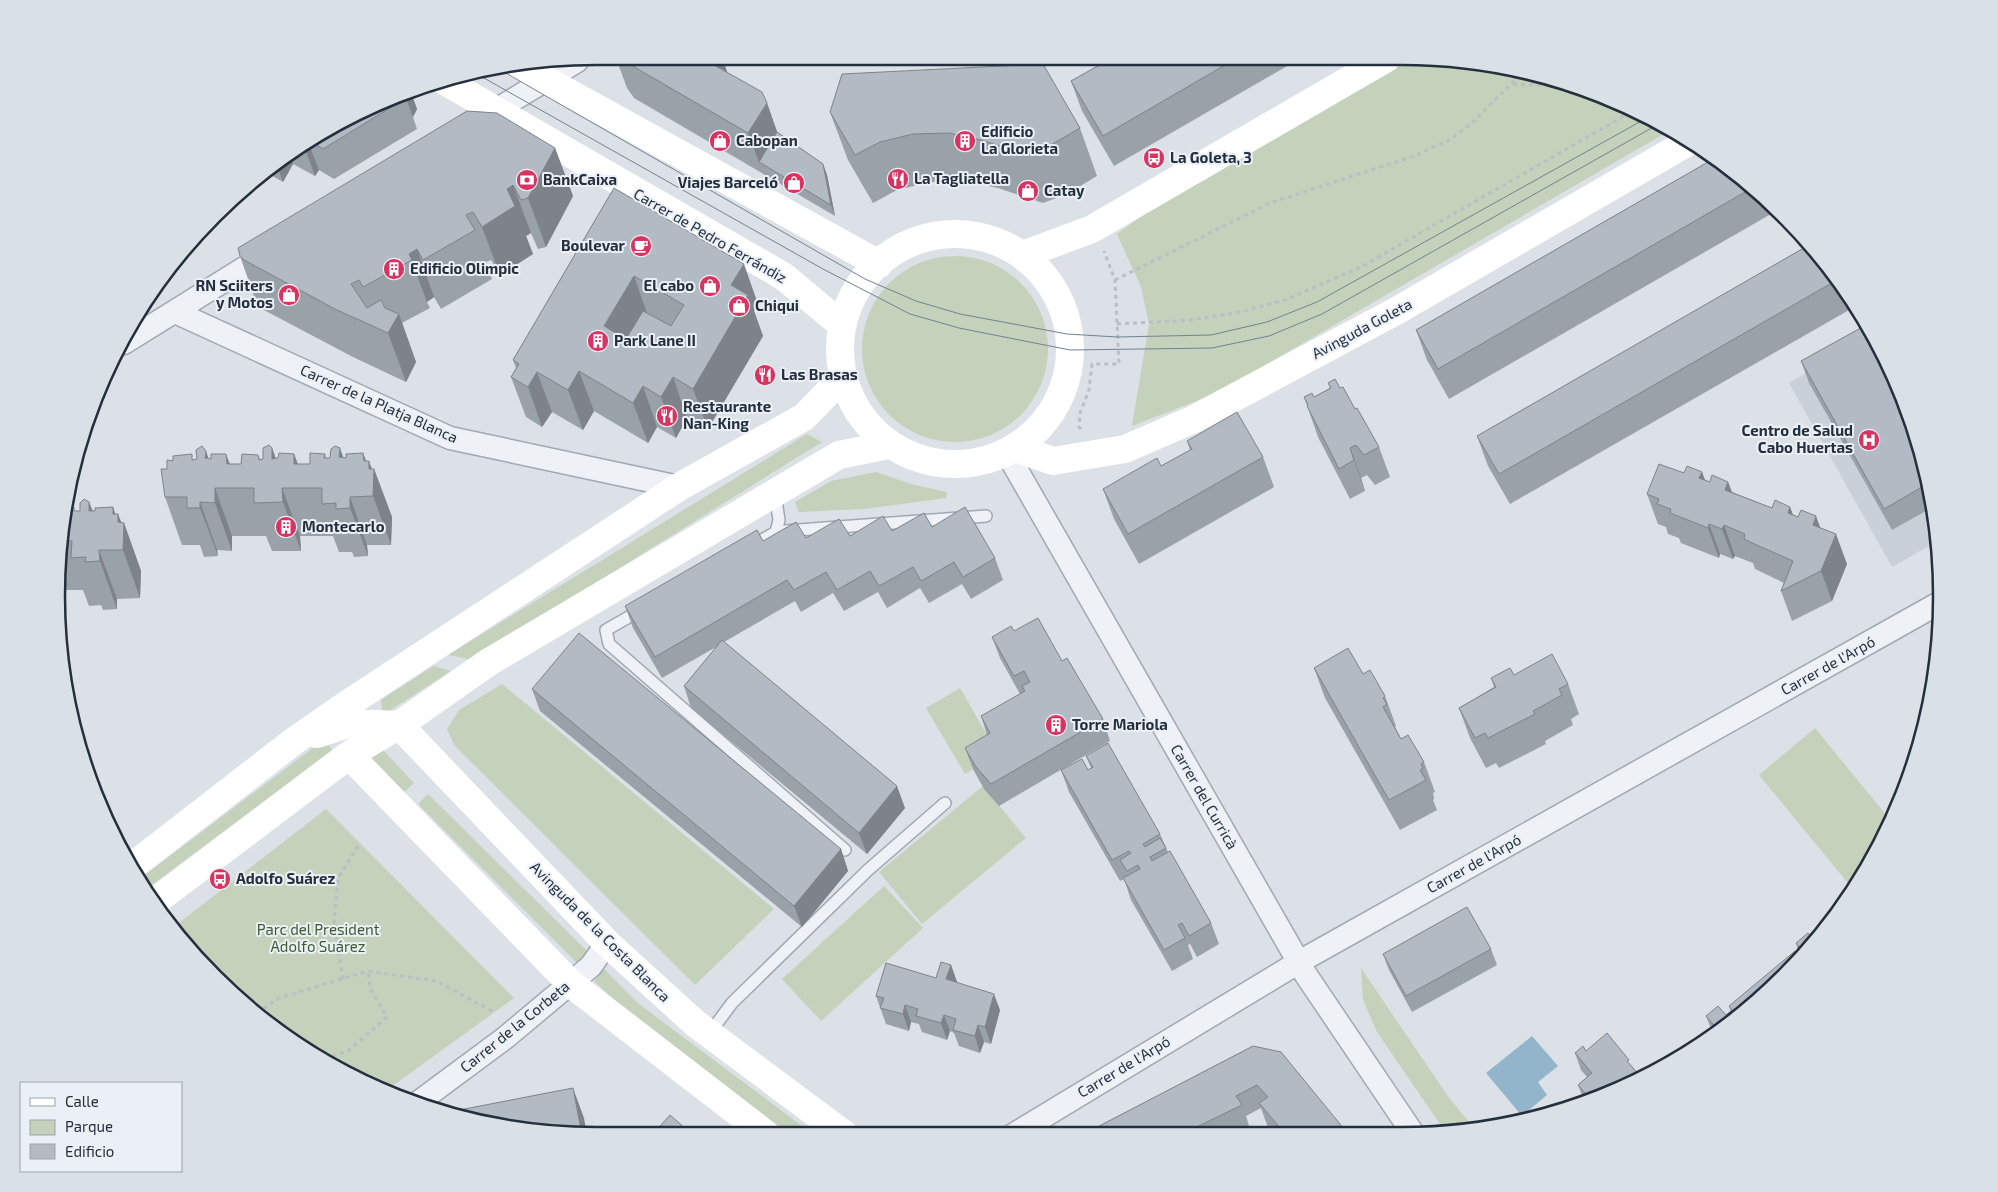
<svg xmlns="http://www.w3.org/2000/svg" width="1998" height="1192" font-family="'Exo 2',sans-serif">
  <rect width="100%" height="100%" fill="#dbe1e7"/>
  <path fill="#c8d0d9" d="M1871 335 1901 390 1931 491 1936 542 1892 567 1789 383Z"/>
  <path fill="#c4d1bb" d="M1438 57 1576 85 1669 131 1217 393 1132 426 1149 324 1141 287 1117 234 1147 212 1412 58Z
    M862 349a93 93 0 1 1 186 0a93 93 0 1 1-186 0Z
    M807 434 822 442 472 660 448 655Z
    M876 472 911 484 947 492 946 498 864 509 799 512 795 502 831 481Z
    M433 666 451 671 389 711 382 710 381 700Z
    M502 684 774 909 695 985 455 746 447 729 459 710Z
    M960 688 998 754 965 774 926 708Z
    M1815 728 1891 821 1859 881 1852 888 1759 775Z
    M325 739 332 750 145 890 138 880Z
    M382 749 414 783 404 792 368 757Z
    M983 786 1026 838 922 924 879 872Z
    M428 794 589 953 582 968 418 804Z
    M326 809 514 998 387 1090 296 1045 215 978 171 929Z
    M884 886 923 928 821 1021 782 979Z
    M1361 968 1447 1095 1473 1127 1446 1133 1377 1032 1363 1000Z
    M604 969 639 1004 814 1135H788L629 1014 594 981Z"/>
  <path fill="#92b5cb" d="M1532 1036 1558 1066 1538 1082 1547 1095 1522 1116 1486 1073Z"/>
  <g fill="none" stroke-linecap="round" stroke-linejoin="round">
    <g stroke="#a0a8b1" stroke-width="14">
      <path id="lane" d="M785 531 986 516
        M750 547 776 532 779 520 775 494
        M641 610 606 630 609 644 845 850
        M709 1034 732 1003 868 870 945 803"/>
    </g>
    <g stroke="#a0a8b1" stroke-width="25">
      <path id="street" d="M483 118 577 61
        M175 312 450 438 679 487
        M124 343 270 252
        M1007 453 1306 975 1414 1135
        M416 1104 505 1038 591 966 607 943
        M1013 1135 1299 962 1941 602"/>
    </g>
    <path stroke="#b9bfc5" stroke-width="3" stroke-dasharray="4 4" stroke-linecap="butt" d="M1513 84 1580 87
      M1115 280 1270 203 1414 156 1451 139 1472 123 1521 74
      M1117 324 1191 320 1240 312 1285 300 1361 267 1631 112
      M1081 429 1079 427 1080 413 1089 390 1092 364H1119L1115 280 1104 251
      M343 979 334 923 338 878 360 843
      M257 1013 279 998 368 971 436 981 494 1012
      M325 1059 349 1050 387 1017 370 988 368 971"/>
    <use href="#lane" stroke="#eef1f5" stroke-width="11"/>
    <use href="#street" stroke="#eef1f5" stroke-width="22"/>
    <path stroke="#fff" stroke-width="28" d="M515 63 879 264
      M443 80 783 276 842 325
      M840 349a115 115 0 1 1 230 0a115 115 0 1 1-230 0Z
      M1025 254 1092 229 1387 58
      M1015 448 1053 461 1125 449 1192 420 1398 310 1690 141
      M317 734 351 723 399 725 607 943 696 1024 845 1135
      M349 755 570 983 767 1135
      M130 868 294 741 349 703 679 487 804 417 843 377
      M153 903 349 755 399 725 489 662 839 455 889 445"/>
    <path stroke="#738291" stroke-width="1" d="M497 68 865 279 916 301 960 314 1067 334 1117 337 1211 335 1267 322 1317 302 1645 119
      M475 73 823 269 910 314 959 328 1070 350 1212 348 1269 336 1322 314 1657 125"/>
  </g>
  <path fill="#99a1a9" d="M1301 58 1114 166 1082 111 1071 81 1110 59Z
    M723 60 727 72 767 103 777 132 823 164 827 175 835 216 634 98 627 88 617 61Z
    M410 90 417 109 413 117 417 129 334 179 319 170 315 176 293 164 283 182 264 171 268 168 357 112Z
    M830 112 1080 128 1097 176 1067 194 1043 203 998 188 966 181 931 182 897 190 873 203 848 160Z
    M555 148 573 196 546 247 538 249 531 233 526 236 533 254 500 275 491 260 486 262 492 279 441 309 434 297 427 302 430 308 402 323 416 362 406 382 353 357 262 309 257 305 240 256Z
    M1715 158 1778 210 1449 399 1427 360 1416 330Z
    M614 188 758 304 754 311 763 336 708 429 687 418 676 438 657 427 648 443 594 411 583 430 552 412 542 427 526 417 511 377 516 368 513 360Z
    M1809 245 1851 296 1856 306 1510 504 1488 466 1477 436Z
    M1866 325 1884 358 1878 361 1895 391 1901 390 1931 491 1933 507 1892 530 1809 383 1801 361Z
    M1328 383 1340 388 1355 409 1379 447 1390 477 1375 485 1367 475 1361 478 1365 491 1350 499 1318 437 1304 397H1314L1330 388Z
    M1187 441 1263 457 1274 487 1139 564 1114 519 1103 489 1161 466 1190 450Z
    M272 448 276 459 294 454 298 464H310L325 454 326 458H346L363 453 366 461 372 469H374L392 517 391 545H367L368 556 354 557 352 552H339L333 536H300L301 551H272L266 536H232V551L217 550 218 556 204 557 200 545H182L165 497 167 469 173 461 209 459 230 464H241L258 455 260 459H263Z
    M1702 472 1705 480 1710 482H1728L1732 492 1772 508 1790 507 1793 515 1820 528 1847 564 1832 601 1792 621 1781 591 1784 583 1755 569 1753 563 1735 556 1733 559 1720 554 1719 558 1681 543 1679 538 1668 534 1666 527 1658 524 1647 494Z
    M89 502 93 511 113 507 115 514 121 522 124 523 141 571 140 598 117 599V609L103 610 101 605 89 606 83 590H57L61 525 76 511H80Z
    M932 527 995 558 1003 580 971 599 962 584 929 603 920 588 887 608 878 592 844 611 833 593 801 612 795 601 724 642 905 808 867 854 691 708 684 686 716 647 662 678 633 628 625 606 763 541 850 536Z
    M1014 631 1062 661 1103 719 1110 741 999 806 984 789 973 769 965 748 987 735 981 716 1020 694 1000 658 992 637Z
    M1314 668 1363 674 1385 696 1396 726 1395 727 1401 739 1424 762 1435 792 1433 793 1434 799 1433 800 1437 810 1400 830 1325 698Z
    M1514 675 1568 684 1579 714 1571 719 1573 725 1545 741 1546 744 1499 768 1496 763 1486 768 1470 738 1459 708 1494 687 1491 678Z
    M532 689 841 849 848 871 802 927 540 711Z
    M1086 756 1160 834 1168 852 1211 923 1219 944 1197 957 1190 944 1188 945 1193 959 1172 971 1131 900 1124 879 1120 881 1069 792 1061 770H1088L1091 768Z
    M1813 939 1758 1002 1713 1034 1706 1016 1726 1015 1731 1011 1729 1006 1799 954 1796 943Z
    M1491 949 1497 965 1412 1012 1389 970 1383 954Z
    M951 965 957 982V983L1000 1010 991 1044 984 1042 980 1053 959 1046 954 1033 950 1031 947 1040 922 1032 919 1024 911 1022 909 1031 886 1024 876 996 936 978Z
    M1253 1046 1349 1135H1275L1267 1125 1261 1108 1246 1116 1249 1126 1233 1135H1082Z
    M1586 1051 1632 1067 1640 1078 1585 1103 1578 1085 1587 1077 1581 1070 1575 1053Z"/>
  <path fill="#7d8389" d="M701 60H723L730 80Z
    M410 90 417 109 413 117 406 98 395 96Z
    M767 103 781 143 759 162 748 133Z
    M308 142 319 170 315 176 304 146Z
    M555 148 573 196 546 247 528 198Z
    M290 154 293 164 283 182 276 163Z
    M823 164 827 175 835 216 831 205Z
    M513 185 531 233 526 236 533 254 500 275 482 227 507 189Z
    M417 249 434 297 427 302 409 254Z
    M744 264 758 304 754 311 763 336 708 429 693 389 731 285Z
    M634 276 648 316 619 366 604 326Z
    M399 314 416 362 406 382 388 333Z
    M579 371 594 411 583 430 568 390Z
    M537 372 552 412 542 427 528 387Z
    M673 377 687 418 676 438 661 397Z
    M643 386 657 427 648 443 633 403Z
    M272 448 286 488 272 459Z
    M340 448 357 496 339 457Z
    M1350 448 1361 478 1365 491 1354 460Z
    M206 451 219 488 205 458Z
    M363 453 374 483 369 469V461L374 475V469L392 517 391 545 373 496 364 461Z
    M226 454 239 488 227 464Z
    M294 454 306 488 294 464Z
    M1702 472 1713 502 1699 478Z
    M1728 482 1739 512 1725 490Z
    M215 488 232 536V551L215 503Z
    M282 488 300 536 301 551 283 502Z
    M350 497 367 545 368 556 350 508Z
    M89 502 107 550 89 511Z
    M200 502 217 550 218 556 200 508Z
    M113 507 123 537 118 522V514L124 529V523L141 571 140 598 123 550 113 514Z
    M1790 507 1801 537 1788 513Z
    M1816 516 1827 546 1813 525Z
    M1709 524 1720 554 1719 558 1708 528Z
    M1724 525 1735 556 1733 559 1722 529Z
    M1836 534 1847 564 1832 601 1821 571Z
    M99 550 117 599V609L100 561Z
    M897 786 905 808 867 854 859 833Z
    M841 849 848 871 802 927 794 906Z
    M951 965 957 982 952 996 946 979Z
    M994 994 1000 1010 991 1044 985 1027Z
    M905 1005 911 1022 909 1031 903 1014Z
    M944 1015 950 1031 947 1040 941 1023Z
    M978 1025 984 1042 980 1053 975 1036Z
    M1639 1075 1640 1078 1632 1082Z
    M573 1088 584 1118 587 1135H582Z"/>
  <path fill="#b2bbc4" stroke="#7d8389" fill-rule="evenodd" d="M1237 58 1103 136 1071 81 1110 59Z
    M705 60 762 92 767 103 748 133 624 61Z
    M1043 64 1080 128 1049 146 1025 154 981 140 949 133 913 134 880 142 855 155 830 112 842 74Z
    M399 95 406 98 323 149 310 141 357 112Z
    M467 111 497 113 555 148 528 198 521 200 513 185 507 189 515 206 482 227 473 212 466 215 475 230 423 260 417 249 409 254 412 260 363 287 359 280 351 284 367 308 381 300 385 308 399 314 388 333 335 309 244 260 240 256 238 248Z
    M777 132 823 164 831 205 759 162Z
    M1715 158 1752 188 1438 369 1416 330Z
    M614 188 744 264 731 285 748 295 693 389 673 377 661 397 643 386 633 403 579 371 568 390 537 372 528 387 511 377 519 364 513 360ZM634 276 684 305 671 326 643 311 626 339 604 326Z
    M1809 245 1837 280 1499 474 1477 436Z
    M1866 325 1873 338 1868 341 1895 391 1900 388 1901 390 1929 483 1884 509 1801 361Z
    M1335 379 1340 388 1343 387 1355 409 1357 408 1379 447 1364 455 1356 445 1350 448 1354 460 1339 469 1307 406 1308 405 1304 397 1312 393 1314 397 1331 388 1328 383Z
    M1237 412 1263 457 1128 534 1103 489 1157 458 1161 466 1192 449 1187 441Z
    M269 445 272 448V459L278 458 279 453 294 454V464H310V453L325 454 324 458H330L331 449 335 446 340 448 339 457 346 458V454L363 453 364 461H369V469H374L373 496 350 497V508L336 509V503L322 504V488H282L283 502 254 503V488H215V503L200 502V508H187V497H165L161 469H167V460L173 461V456L192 454V460L197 459 196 450 202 446 206 451 205 458 211 459V454H226L227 464H241L242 454 258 455 259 460 263 459V448Z
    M1659 464 1684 473 1687 466 1702 472 1699 478 1710 482 1712 475 1728 482 1725 490 1772 508 1775 500 1790 507 1788 513 1798 517 1801 510 1816 516 1813 525 1836 534 1821 571 1781 591 1793 561 1759 546 1744 539 1745 534 1724 525 1722 529 1709 524 1708 528 1670 513 1671 509 1657 504 1659 499 1647 494Z
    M84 499 89 502V511H95V508L113 507V514H118V522L124 523 123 550H99L100 561 85 562 86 557 71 558 72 541H60L61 525 65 507H74V511H80V503Z
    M965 507 995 558 963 577 954 562 921 581 913 567 879 586 870 571 837 590 826 572 794 590 787 580 655 657 625 606 757 530 763 541 796 522 806 538 839 519 850 536 883 516 892 531 924 513 932 527Z
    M1038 618 1062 661 1067 658 1103 719 991 784 976 767 965 748 990 733 981 716 1025 691 1022 686 1030 682 1024 671 1014 676 992 637 1011 626 1014 631Z
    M579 633 841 849 794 906 532 689Z
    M722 640 897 786 859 833 684 686Z
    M1348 648 1363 674 1370 670 1385 696 1383 698 1387 704 1383 707 1401 739 1408 735 1424 762 1421 764 1423 768 1420 770 1426 780 1389 800 1314 668Z
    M1552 654 1568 684 1559 689 1562 695 1533 711 1535 714 1488 738 1485 733 1475 738 1459 708 1496 687 1491 678 1510 668 1514 675Z
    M1108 743 1160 834 1143 844 1145 847 1160 838 1166 848 1150 857 1152 861 1170 851 1211 923 1189 936 1182 923 1178 925 1185 938 1164 950 1123 878 1140 869 1138 865 1127 871 1120 860 1131 853 1129 851 1112 860 1061 770 1082 759 1088 770 1093 767 1086 756Z
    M1877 847 1872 856 1870 853Z
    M1467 907 1491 949 1406 996 1383 954Z
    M1808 933 1813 939 1802 951 1796 943Z
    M1795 951 1798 955 1802 952 1758 1002 1718 1030 1706 1016 1718 1006 1726 1015 1732 1010 1729 1006Z
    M941 962 951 965 946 979 994 994 985 1027 978 1025 975 1036 953 1030 956 1019 944 1015 941 1023 916 1016 918 1009 905 1005 903 1014 880 1008 884 998 876 996 886 963 936 978Z
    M1607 1033 1629 1060 1627 1061 1639 1075 1632 1082 1591 1100 1578 1085 1592 1073 1575 1053 1583 1046 1586 1051Z
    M1253 1046 1281 1052 1349 1135H1286L1259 1103 1268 1097 1257 1085 1236 1096 1242 1105 1180 1135H1082Z
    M573 1088 582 1135H560L449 1112Z
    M670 1115 693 1135H652Z"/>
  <defs>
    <g id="shop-disc" transform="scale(1.125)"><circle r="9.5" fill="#d93361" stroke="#eaf0f5"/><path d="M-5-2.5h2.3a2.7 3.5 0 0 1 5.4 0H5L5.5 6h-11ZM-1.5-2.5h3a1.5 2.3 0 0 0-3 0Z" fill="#fff"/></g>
    <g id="building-disc" transform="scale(1.125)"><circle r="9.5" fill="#d93361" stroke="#eaf0f5"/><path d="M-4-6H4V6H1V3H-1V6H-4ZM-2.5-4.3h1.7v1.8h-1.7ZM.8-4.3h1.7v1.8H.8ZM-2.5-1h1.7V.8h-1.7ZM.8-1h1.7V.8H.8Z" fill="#fff"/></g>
    <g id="bus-disc" transform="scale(1.125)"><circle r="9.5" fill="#d93361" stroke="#eaf0f5"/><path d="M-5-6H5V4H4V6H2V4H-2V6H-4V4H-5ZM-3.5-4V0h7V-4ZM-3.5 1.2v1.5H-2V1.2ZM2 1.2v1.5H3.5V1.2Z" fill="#fff"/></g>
    <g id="restaurant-disc" transform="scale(1.125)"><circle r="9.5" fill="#d93361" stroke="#eaf0f5"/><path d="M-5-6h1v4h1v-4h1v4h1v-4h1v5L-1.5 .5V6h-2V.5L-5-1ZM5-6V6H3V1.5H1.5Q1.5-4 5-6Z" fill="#fff"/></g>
    <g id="bank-disc" transform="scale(1.125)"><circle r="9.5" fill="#d93361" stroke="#eaf0f5"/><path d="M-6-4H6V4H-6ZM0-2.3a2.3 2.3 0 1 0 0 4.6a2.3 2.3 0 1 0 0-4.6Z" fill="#fff"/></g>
    <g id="cafe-disc" transform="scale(1.125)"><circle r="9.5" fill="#d93361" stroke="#eaf0f5"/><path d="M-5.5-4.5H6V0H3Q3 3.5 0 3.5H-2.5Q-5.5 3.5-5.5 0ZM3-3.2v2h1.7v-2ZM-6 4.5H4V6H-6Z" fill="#fff"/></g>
    <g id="hospital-disc" transform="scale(1.125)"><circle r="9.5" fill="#d93361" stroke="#eaf0f5"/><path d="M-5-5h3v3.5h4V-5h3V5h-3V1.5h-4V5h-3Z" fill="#fff"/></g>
  </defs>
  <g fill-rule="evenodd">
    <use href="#shop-disc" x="720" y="141"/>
    <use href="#building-disc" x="965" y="141"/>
    <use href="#bus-disc" x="1154" y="158"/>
    <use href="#restaurant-disc" x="898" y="179"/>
    <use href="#bank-disc" x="527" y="180"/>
    <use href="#shop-disc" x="794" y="183"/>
    <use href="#shop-disc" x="1028" y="191"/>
    <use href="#cafe-disc" x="641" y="246"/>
    <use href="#building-disc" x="394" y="269"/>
    <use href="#shop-disc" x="710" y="286"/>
    <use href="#shop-disc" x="289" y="295"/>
    <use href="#shop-disc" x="739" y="306"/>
    <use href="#building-disc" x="598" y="341"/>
    <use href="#restaurant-disc" x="765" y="375"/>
    <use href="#restaurant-disc" x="667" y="416"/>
    <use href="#hospital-disc" x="1869" y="440"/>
    <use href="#building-disc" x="286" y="527"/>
    <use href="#building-disc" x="1056" y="725"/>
    <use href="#bus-disc" x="220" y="879"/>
  </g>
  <g text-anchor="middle" stroke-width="4" stroke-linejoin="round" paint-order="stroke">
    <g font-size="15" font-weight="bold" fill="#24303e" stroke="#eaf0f5" text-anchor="start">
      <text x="981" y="137">Edificio<tspan x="981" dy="17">La Glorieta</tspan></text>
      <text x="736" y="146">Cabopan</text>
      <text x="1170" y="163">La Goleta, 3</text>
      <text x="914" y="184">La Tagliatella</text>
      <text x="543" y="185">BankCaixa</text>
      <text x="778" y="188" text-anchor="end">Viajes Barceló</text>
      <text x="1044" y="196">Catay</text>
      <text x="625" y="251" text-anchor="end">Boulevar</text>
      <text x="410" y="274">Edificio Olimpic</text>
      <text x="273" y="291" text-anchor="end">RN Sciiters<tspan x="273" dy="17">y Motos</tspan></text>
      <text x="694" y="291" text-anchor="end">El cabo</text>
      <text x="755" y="311">Chiqui</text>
      <text x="614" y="346">Park Lane II</text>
      <text x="781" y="380">Las Brasas</text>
      <text x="683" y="412">Restaurante<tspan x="683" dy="17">Nan-King</tspan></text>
      <text x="1853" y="436" text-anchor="end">Centro de Salud<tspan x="1853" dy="17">Cabo Huertas</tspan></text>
      <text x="302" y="532">Montecarlo</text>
      <text x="1072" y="730">Torre Mariola</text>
      <text x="236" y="884">Adolfo Suárez</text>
    </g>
    <g font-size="15" fill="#24303e" stroke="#eaf0f5">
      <text transform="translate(710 236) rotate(30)" y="5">Carrer de Pedro Ferrándiz</text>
      <text transform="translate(1362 329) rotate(-28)" y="5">Avinguda Goleta</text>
      <text transform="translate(379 404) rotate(24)" y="5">Carrer de la Platja Blanca</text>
      <text transform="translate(1828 666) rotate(-29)" y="5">Carrer de l'Arpó</text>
      <text transform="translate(1204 797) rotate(60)" y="5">Carrer del Curricà</text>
      <text transform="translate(1474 864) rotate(-29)" y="5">Carrer de l'Arpó</text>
      <text transform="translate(600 932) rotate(45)" y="5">Avinguda de la Costa Blanca</text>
      <text transform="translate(515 1027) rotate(-39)" y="5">Carrer de la Corbeta</text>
      <text transform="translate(1124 1067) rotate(-31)" y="5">Carrer de l'Arpó</text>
    </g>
    <g font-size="15" fill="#3d5a30" stroke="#eaf0f5">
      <text x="318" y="935">Parc del President<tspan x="318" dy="17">Adolfo Suárez</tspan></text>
    </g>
  </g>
  <path d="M0 0H1998V1192H0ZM596 65H1402A531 531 0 0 1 1933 596V596A531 531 0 0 1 1402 1127H596A531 531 0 0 1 65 596V596A531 531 0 0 1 596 65Z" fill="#dae1e6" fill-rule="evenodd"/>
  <path fill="none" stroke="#24303e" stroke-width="2.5" d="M596 65H1402A531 531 0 0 1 1933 596V596A531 531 0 0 1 1402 1127H596A531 531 0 0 1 65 596V596A531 531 0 0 1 596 65Z"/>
  <rect x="20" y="1082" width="162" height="90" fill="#eaf0f5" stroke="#9ba3ac"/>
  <rect x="30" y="1098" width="25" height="8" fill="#ffffff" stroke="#9ba3ac"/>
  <text x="65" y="1107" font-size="15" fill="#24303e">Calle</text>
  <rect x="30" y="1120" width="25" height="15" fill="#c4d1bb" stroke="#9ba3ac"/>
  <text x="65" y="1132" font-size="15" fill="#24303e">Parque</text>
  <rect x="30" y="1144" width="25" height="15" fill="#b2bbc4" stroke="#9ba3ac"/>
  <text x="65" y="1157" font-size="15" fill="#24303e">Edificio</text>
</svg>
